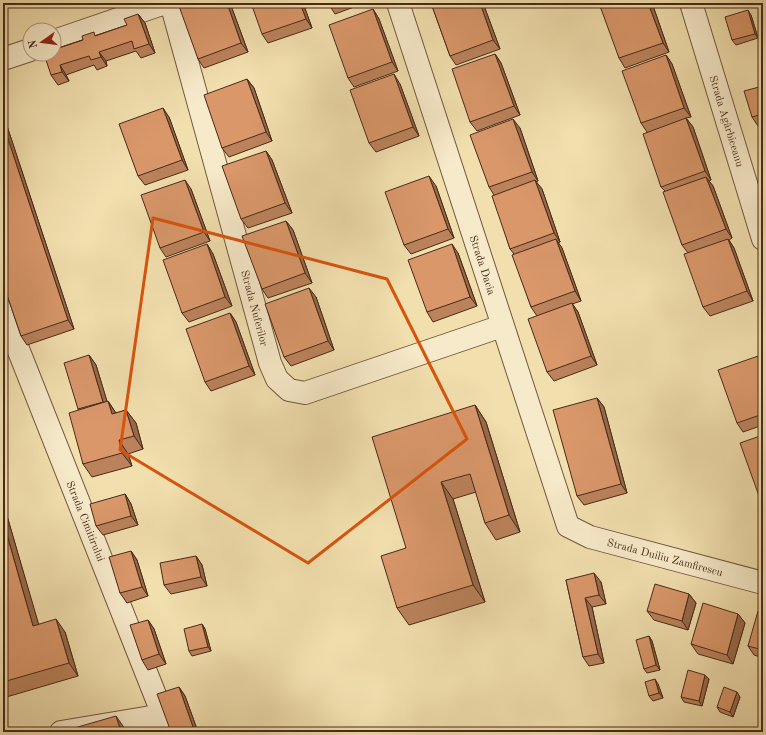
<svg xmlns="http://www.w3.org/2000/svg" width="766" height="735" font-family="'Old Standard TT',serif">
  <rect width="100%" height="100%" fill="#f2dfae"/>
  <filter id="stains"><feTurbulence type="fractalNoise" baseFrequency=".005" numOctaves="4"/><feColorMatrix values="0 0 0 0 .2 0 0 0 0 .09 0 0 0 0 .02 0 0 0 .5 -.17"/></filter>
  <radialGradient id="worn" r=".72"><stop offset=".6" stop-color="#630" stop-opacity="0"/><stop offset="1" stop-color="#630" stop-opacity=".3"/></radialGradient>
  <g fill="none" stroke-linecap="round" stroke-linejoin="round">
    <g stroke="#72573e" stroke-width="24">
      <path id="minor" d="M171 3 270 363 277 379 289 390 305 393 502 326
        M398 3 568 526 590 537 763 583
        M691 3 763 239
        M54 41 165 3
        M3 59 30 50"/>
    </g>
    <g stroke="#72573e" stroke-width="24">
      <path id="tertiary" d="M3 311 163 715 168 732
        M61 732 163 715"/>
    </g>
    <use href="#minor" stroke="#f7eaca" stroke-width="22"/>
    <use href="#tertiary" stroke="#f7eaca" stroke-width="22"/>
  </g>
  <path fill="#bb825b" stroke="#482a19" d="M187 3H230L248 52 204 68 198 59Z
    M303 3 312 28 268 43 262 34Z
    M328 3H365L335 14Z
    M431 3H483L500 49 456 65 450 56Z
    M607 3H652L669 52 625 68 619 58Z
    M373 9 379 19 398 71 354 87 348 78Z
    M138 14 145 23 155 53 141 58 136 51 106 61 107 66 97 70 94 65 66 75 69 81 58 85 51 75 58 48 127 25Z
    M751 15 758 38 736 45 732 40Z
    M495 54 501 63 520 115 477 131 470 122Z
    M666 55 672 64 691 117 686 118 693 127 711 180 709 181 713 186 732 238 729 240 734 248 753 301 710 316 703 307 688 253 682 245 665 191 661 187 647 132 641 123Z
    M247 79 254 88 272 141 229 157 222 148Z
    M400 84 419 136 376 152 369 143Z
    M763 86V124L758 126 752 117Z
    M3 114 74 329 27 345 21 336 3 283Z
    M169 117 188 170 145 185 138 176Z
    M520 128 538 181 536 182 542 189 560 242 558 243 562 248 581 301 572 304 578 312 597 365 554 381 547 372 537 316 531 307 514 254 510 249 494 195 489 187Z
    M266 151 272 160 292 213 248 228 241 219Z
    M436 186 454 238 411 254 404 245Z
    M191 189 210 241 166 257 160 248Z
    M286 221 293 230 312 283 268 298 262 289Z
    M207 244 213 254 232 306 189 322 182 313Z
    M458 253 477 306 433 322 427 312Z
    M316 297 334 350 291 366 284 357Z
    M230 313 236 322 255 375 211 391 205 382Z
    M89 355 96 365 107 402 108 401 116 413 126 410 136 423 143 449 128 454 132 466 92 477 83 464 78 410Z
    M763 357V425L743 432 737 423Z
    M597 398 604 407 627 493 584 505 577 496Z
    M475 405 486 422 520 532 496 540 485 523 476 492 453 499 485 602 409 625 397 608 406 548Z
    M763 435V502L759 496Z
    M125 494 131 504 138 525 103 535 96 526Z
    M3 506 5 509 38 624 65 632 78 676 3 698Z
    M131 551 137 560 148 596 127 603 120 593Z
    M196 556 202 565 207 586 171 594 164 585Z
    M566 580 601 582 606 604 592 607 604 663 589 666 583 657Z
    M689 594 696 603 688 630 654 620 647 611Z
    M763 613V658L754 655 748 646Z
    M738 614 745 623 733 664 698 654 691 644Z
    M148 620 154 629 166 664 148 670 142 660Z
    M202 624 205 629 211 651 192 656 189 651Z
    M649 636 652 641 660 670 647 673 644 669Z
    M705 675 709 679 702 706 684 702 681 697Z
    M658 684 663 698 653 701 649 696Z
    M179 687 185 696 198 732H171Z
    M740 697 733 717 720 712 717 707Z"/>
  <path fill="#986a4a" stroke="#482a19" d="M227 3H230L248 52 241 43Z
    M300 3H303L312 28 306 19Z
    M480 3H483L500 49 493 40Z
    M648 3H652L669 52 663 43Z
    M373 9 379 19 398 71 392 62Z
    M748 10 751 15 758 38 755 34Z
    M138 14 145 23 155 53 149 44Z
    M54 43 59 50 56 49Z
    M99 52 106 61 107 66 101 57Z
    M495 54 501 63 520 115 514 106Z
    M666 55 672 64 691 117 684 108Z
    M60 65 66 75 69 81 62 72Z
    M394 74 400 84 419 136 413 127Z
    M247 79 254 88 272 141 266 132Z
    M163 108 169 117 188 170 182 160Z
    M3 114 74 329 68 320 3 124Z
    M686 118 693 127 711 180 705 171Z
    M513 119 520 128 538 181 532 172Z
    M266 151 272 160 292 213 285 203Z
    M429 176 436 186 454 238 448 229Z
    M706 177 713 186 732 238 726 229Z
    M185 180 191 189 210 241 204 232Z
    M535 180 542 189 560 242 554 233Z
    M286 221 293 230 312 283 305 273Z
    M556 239 562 248 581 301 575 291Z
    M728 239 734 248 753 301 747 291Z
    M207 244 213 254 232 306 225 297Z
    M452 244 458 253 477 306 470 297Z
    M309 288 316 297 334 350 328 341Z
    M572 303 578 312 597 365 591 356Z
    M230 313 236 322 255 375 249 366Z
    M89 355 96 365 110 411 103 402Z
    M597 398 604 407 627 493 621 484Z
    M108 401 117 415 112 414Z
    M475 405 486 422 520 532 509 515Z
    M126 410 136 423 143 449 134 436Z
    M119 440 128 454 132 466 122 453Z
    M441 482 453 499 485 602 473 585Z
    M125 494 131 504 138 525 131 516Z
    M3 506 5 509 43 639 33 626 3 521Z
    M131 551 137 560 148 596 142 587Z
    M196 556 202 565 207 586 201 577Z
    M594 573 601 582 606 604 599 595Z
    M689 594 696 603 688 630 682 621Z
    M585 598 592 607 604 663 598 654Z
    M738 614 745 623 733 664 727 655Z
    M56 619 65 632 78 676 69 663Z
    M148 620 154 629 166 664 159 654Z
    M202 624 205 629 211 651 208 647Z
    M649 636 652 641 660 670 656 665Z
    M705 675 709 679 702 706 699 701Z
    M655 679 658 684 663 698 659 693Z
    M179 687 185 696 198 732H197L193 727Z
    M737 692 740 697 733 717 730 712Z
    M116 716 123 726 125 732H121Z"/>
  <path fill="#d9976a" stroke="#482a19" d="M187 3H227L241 43 198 59 179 6Z
    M251 3H300L306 19 262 34Z
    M431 3H480L493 40 450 56Z
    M607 3H648L663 43 619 58 600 6Z
    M373 9 392 62 348 78 329 25Z
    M748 10 755 34 732 40 725 17Z
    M138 14 149 44 134 49 132 41 99 52 101 57 91 60 89 56 60 65 62 72 51 75 44 54H54V45L56 49 83 40 82 36 94 32 95 36 127 25 124 19Z
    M495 54 514 106 470 122 452 69Z
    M666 55 684 108 641 123 622 71Z
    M394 74 413 127 369 143 350 90Z
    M247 79 266 132 222 148 204 95Z
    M763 86V114L752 117 744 91Z
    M163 108 182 160 138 176 119 124Z
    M686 118 705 171 661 187 643 134Z
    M513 119 532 172 489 187 470 135Z
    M3 124 68 320 21 336 3 283Z
    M266 151 285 203 241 219 222 166Z
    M429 176 448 229 404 245 385 192Z
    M706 177 726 229 682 245 663 192Z
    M185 180 204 232 160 248 141 195Z
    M535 180 554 233 510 249 492 196Z
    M286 221 305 273 262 289 242 236Z
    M556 239 575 291 531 307 512 255Z
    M728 239 747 291 703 307 684 254Z
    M207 244 225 297 182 313 163 260Z
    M452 244 470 297 427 312 408 260Z
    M309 288 328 341 284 357 265 304Z
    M572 303 591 356 547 372 528 319Z
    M230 313 249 366 205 382 186 329Z
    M89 355 103 402 78 409 64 363Z
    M761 355 763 359V414L737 423 718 370Z
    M597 398 621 484 577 496 553 410Z
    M108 401 112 414 126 410 134 436 119 440 122 453 83 464 69 413Z
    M475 405 509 515 485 523 470 474 441 482 473 585 397 608 381 556 406 548 372 437Z
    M763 435V494L759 496 740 443Z
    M125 494 131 516 96 526 90 504Z
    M3 521 33 626 56 619 69 663 3 682Z
    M131 551 142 587 120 593 109 557Z
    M196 556 201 577 164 585 160 563Z
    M594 573 599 595 585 598 598 654 583 657 566 580Z
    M655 584 689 594 682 621 647 611Z
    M703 603 738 614 727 655 691 644Z
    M758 611 763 613V650L748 646Z
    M148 620 159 654 142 660 130 625Z
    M202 624 208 647 189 651 184 629Z
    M649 636 656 665 644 669 636 640Z
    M688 670 705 675 699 701 681 697Z
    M655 679 659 693 649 696 645 682Z
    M179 687 193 727 179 732H171L157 694Z
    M724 687 737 692 730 712 717 707Z
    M116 716 121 732H65L64 731Z"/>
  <path fill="none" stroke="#d8540d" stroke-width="3" stroke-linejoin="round" d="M153 218 387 279 467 439 308 563 120 450Z"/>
  <g text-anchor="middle" stroke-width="4" stroke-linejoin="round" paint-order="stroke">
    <g font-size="11" fill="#482a19" stroke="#f7eaca">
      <text transform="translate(727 121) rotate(73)" y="4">Strada Agârbiceanu</text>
      <text transform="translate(483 265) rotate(72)" y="4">Strada Dacia</text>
      <text transform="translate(255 308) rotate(75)" y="4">Strada Nuferilor</text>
      <text transform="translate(86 521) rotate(68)" y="4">Strada Cimitirului</text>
      <text transform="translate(665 557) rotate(15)" y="4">Strada Duiliu Zamfirescu</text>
    </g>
  </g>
  <rect width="766" height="735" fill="none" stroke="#f2dfae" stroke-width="16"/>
  <rect x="4" y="4" width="758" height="727" fill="none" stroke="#482a19" stroke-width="2"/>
  <rect x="8" y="8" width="750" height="719" fill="none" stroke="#482a19"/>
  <g transform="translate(42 42) rotate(256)"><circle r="19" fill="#f7eaca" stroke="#b19d83"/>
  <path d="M0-3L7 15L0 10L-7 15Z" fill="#8f2418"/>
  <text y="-6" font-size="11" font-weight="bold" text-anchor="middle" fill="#482a19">N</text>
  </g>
  <rect width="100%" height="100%" filter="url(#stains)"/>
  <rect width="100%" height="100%" fill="url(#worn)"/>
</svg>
